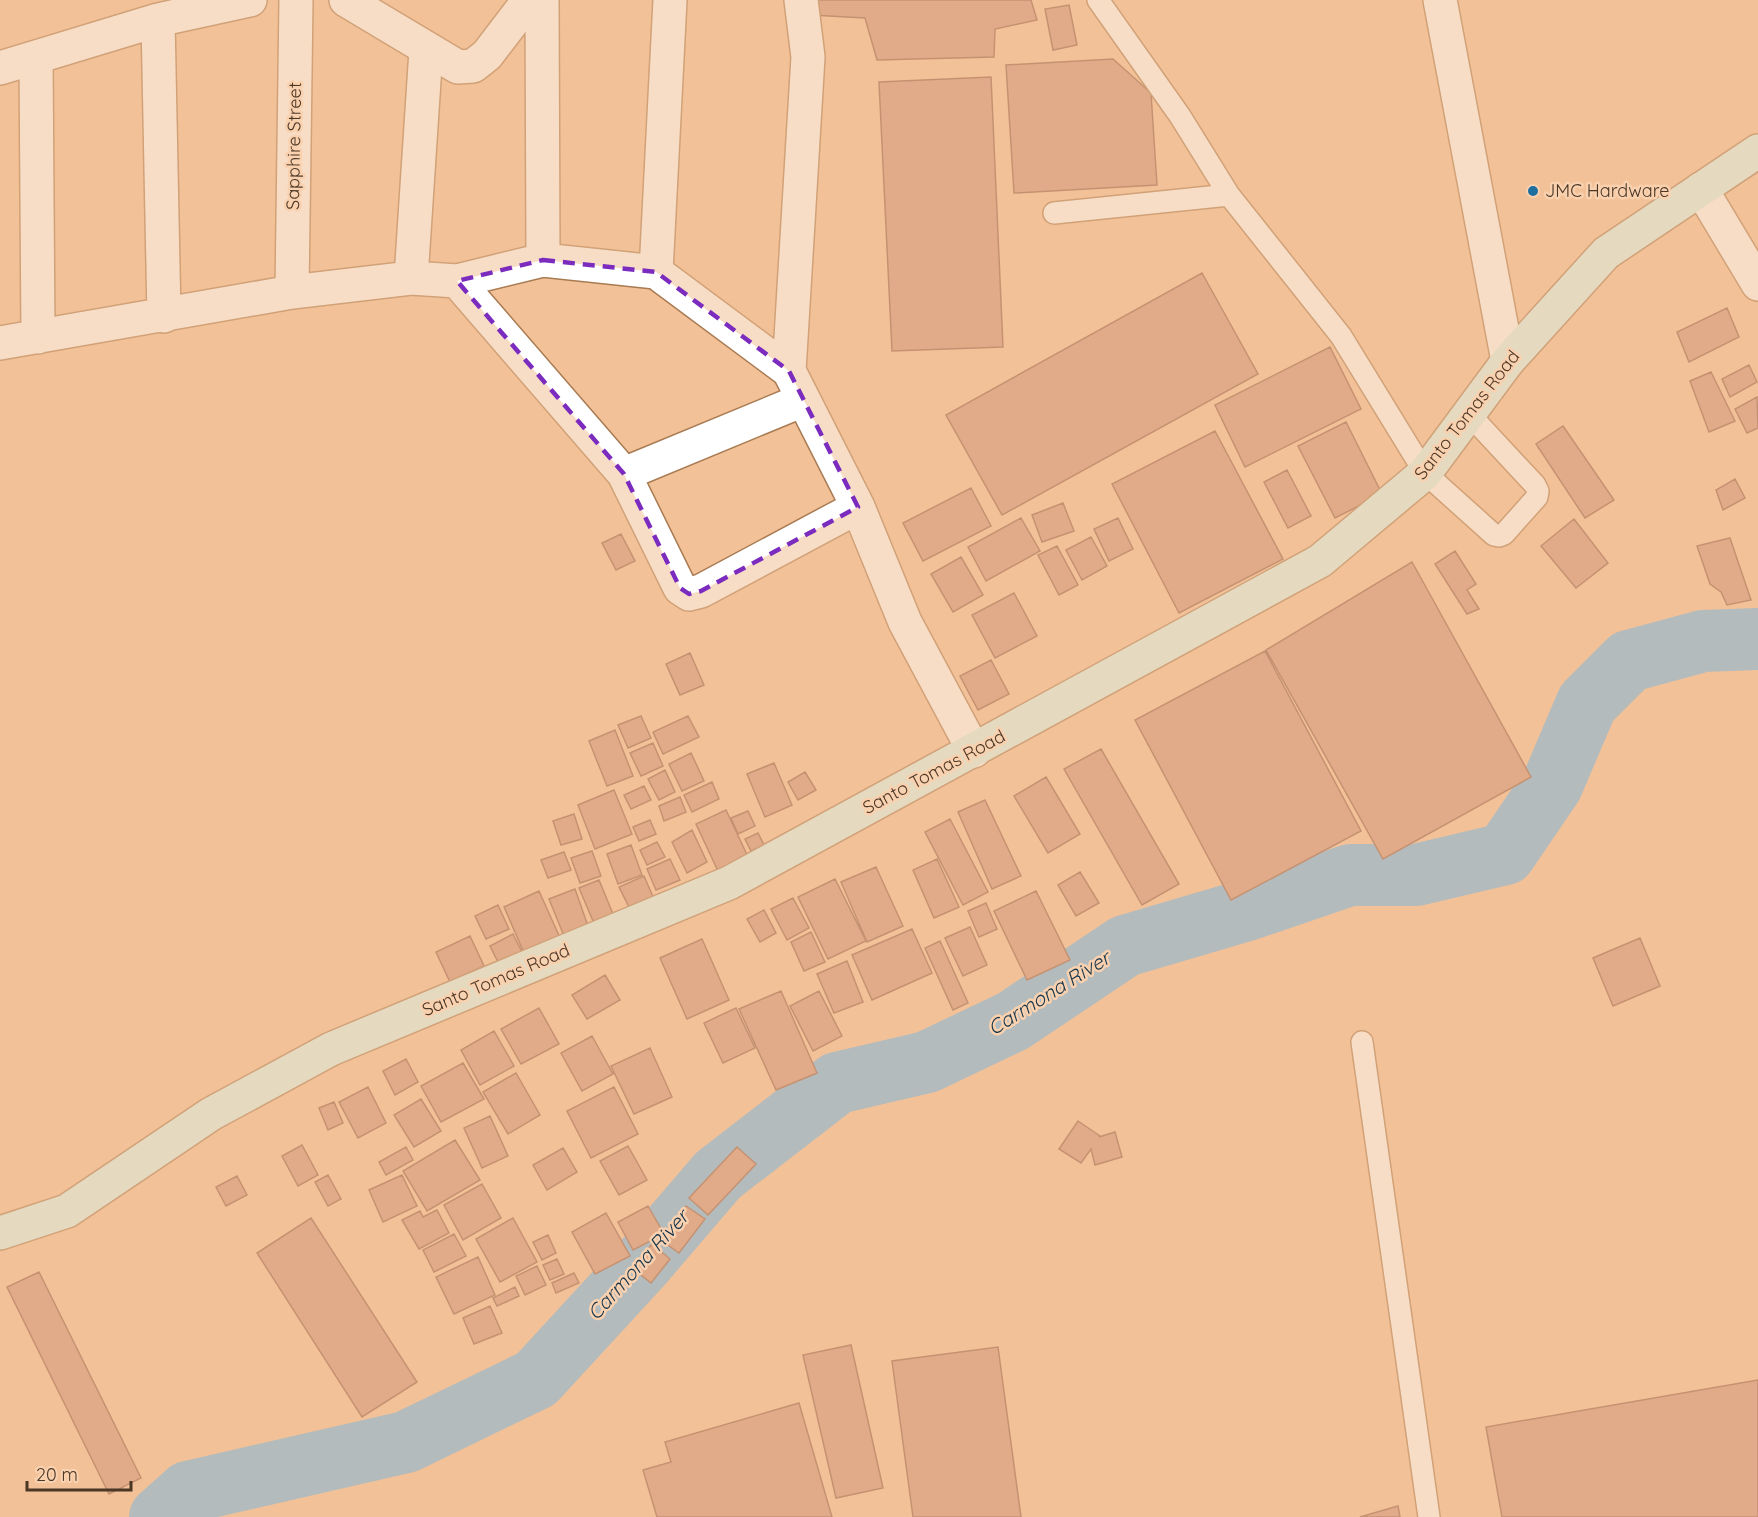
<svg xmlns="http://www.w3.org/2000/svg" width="1758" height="1517" font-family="Quicksand,sans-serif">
  <rect width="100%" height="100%" fill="#f3c197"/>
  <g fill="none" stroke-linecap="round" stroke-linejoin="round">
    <path stroke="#69b4ea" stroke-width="62" d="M160 1517 188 1492 406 1442 536 1379 641 1265 718 1175 837 1083 927 1062 1013 1021 1125 946 1247 910 1350 875H1416L1505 854 1552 785 1587 703 1629 661 1703 641 1758 639"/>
  </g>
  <path fill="#cd917b" stroke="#8f5944" stroke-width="1.5" d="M812 0H1031L1037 20 995 29 994 57 877 60 865 18 811 15Z
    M1069 5 1077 45 1053 50 1045 9Z
    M1113 59 1151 93 1157 185 1014 193 1006 65Z
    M991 77 1003 347 892 351 879 82Z
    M1202 273 1258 374 1002 515 946 415Z
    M1727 308 1739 337 1689 362 1677 332Z
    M1330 347 1361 409 1245 467 1215 405Z
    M1749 365 1757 382 1730 397 1722 379Z
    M1711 372 1735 421 1709 432 1690 381Z
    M1757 397 1758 428 1747 433 1735 409Z
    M1346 422 1382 494 1335 518 1298 446Z
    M1563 426 1614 500 1585 518 1536 444Z
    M1215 431 1283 559 1179 613 1112 484Z
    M1287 470 1311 516 1288 528 1264 482Z
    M1735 479 1745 498 1723 510 1716 490Z
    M971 488 991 526 923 561 903 523Z
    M1063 503 1074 531 1042 542 1032 515Z
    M1021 518 1040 551 986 581 968 547Z
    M1118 518 1133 549 1109 561 1094 529Z
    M1574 519 1608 563 1576 588 1541 546Z
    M621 534 635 561 616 570 602 543Z
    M1091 537 1107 566 1082 580 1066 550Z
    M1730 538 1751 600 1727 605 1721 592 1710 584 1697 546Z
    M1057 546 1078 585 1059 595 1038 555Z
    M1455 551 1476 584 1467 590 1479 609 1467 614 1435 564Z
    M961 557 983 595 953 612 931 574Z
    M1412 562 1531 777 1383 859 1266 650Z
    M1014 593 1037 636 995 658 972 615Z
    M1265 651 1361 831 1231 900 1135 720Z
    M690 653 704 685 680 695 666 664Z
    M991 660 1009 694 978 710 960 676Z
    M641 716 651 738 628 748 618 725Z
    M688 716 699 737 663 754 653 732Z
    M615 730 633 776 607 786 589 741Z
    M653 743 663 766 641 776 630 753Z
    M1101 749 1179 884 1142 905 1064 769Z
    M691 753 704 781 682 791 669 764Z
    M774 763 792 805 765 817 747 774Z
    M665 770 675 792 659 800 648 779Z
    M805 772 816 790 798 800 788 782Z
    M1046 777 1080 834 1048 853 1014 796Z
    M712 782 719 799 692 812 684 795Z
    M644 786 651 800 631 809 624 795Z
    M614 790 632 834 595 849 578 805Z
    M680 797 686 812 664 821 659 806Z
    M985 800 1021 876 992 889 958 812Z
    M726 810 748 857 718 871 696 824Z
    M748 811 755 826 738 834 731 818Z
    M574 814 582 839 561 845 553 821Z
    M950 819 988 892 963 905 925 832Z
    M650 820 656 834 639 841 633 827Z
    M692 830 707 862 687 873 672 842Z
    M758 833 764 845 751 851 745 839Z
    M657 842 665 857 647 865 640 850Z
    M631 845 642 875 618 884 607 854Z
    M592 851 601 876 580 883 571 858Z
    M564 852 571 870 548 878 541 860Z
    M670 859 680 880 656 890 647 869Z
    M937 859 959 907 934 918 913 870Z
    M876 867 903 926 867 942 841 882Z
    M1080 872 1099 903 1076 916 1058 885Z
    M644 876 654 899 630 909 619 887Z
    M835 879 866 941 828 959 798 897Z
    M599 880 613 914 593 921 579 888Z
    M575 889 588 926 564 936 549 899Z
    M539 891 561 940 525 955 504 907Z
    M1036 891 1070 960 1027 980 994 911Z
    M793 898 809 928 787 940 771 909Z
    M986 903 997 929 979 937 968 911Z
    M498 905 509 929 486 939 475 916Z
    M764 910 776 933 760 942 747 919Z
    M970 927 987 965 963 976 945 938Z
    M912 929 932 973 872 1000 852 955Z
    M811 932 825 962 804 971 791 942Z
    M513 934 523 954 500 966 490 946Z
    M470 936 484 966 450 982 436 952Z
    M1640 938 1660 986 1613 1006 1593 958Z
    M702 939 729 1000 687 1019 660 958Z
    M940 941 968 1003 953 1010 925 948Z
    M847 961 863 1002 834 1013 817 974Z
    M605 975 620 1000 587 1019 572 995Z
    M781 991 817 1073 776 1090 739 1009Z
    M819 991 842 1036 813 1051 790 1006Z
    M539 1008 559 1044 521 1064 501 1029Z
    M736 1008 755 1048 723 1063 704 1023Z
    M494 1031 514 1066 480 1085 461 1050Z
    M592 1036 613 1074 582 1091 561 1053Z
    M650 1048 672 1097 634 1114 611 1066Z
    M406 1059 418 1082 395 1095 383 1071Z
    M463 1063 484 1099 441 1122 421 1086Z
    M516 1073 540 1115 508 1134 483 1092Z
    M368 1087 386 1123 358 1138 339 1102Z
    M614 1087 638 1134 591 1158 567 1111Z
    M421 1099 441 1131 414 1147 394 1115Z
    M334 1102 343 1123 328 1130 319 1108Z
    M490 1116 508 1156 482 1168 464 1128Z
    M1078 1121 1100 1136 1099 1137 1115 1132 1122 1157 1095 1165 1091 1149 1081 1163 1059 1149Z
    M455 1140 480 1180 427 1211 403 1171Z
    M302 1145 318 1175 298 1186 282 1156Z
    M628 1146 647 1180 619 1195 600 1161Z
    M406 1147 413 1160 386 1175 379 1162Z
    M737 1147 756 1164 708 1215 689 1198Z
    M563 1148 577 1172 547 1190 533 1165Z
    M328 1175 341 1199 328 1206 315 1182Z
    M402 1175 417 1206 383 1222 369 1190Z
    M237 1176 247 1195 226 1206 216 1187Z
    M482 1184 501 1218 463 1240 444 1205Z
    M648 1206 664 1234 633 1250 618 1222Z
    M686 1206 705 1219 679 1253 661 1240Z
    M437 1210 449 1233 419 1249 402 1220 420 1211 423 1217Z
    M606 1213 630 1256 595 1274 572 1232Z
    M311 1218 417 1382 362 1417 257 1253Z
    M513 1218 537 1262 500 1282 476 1239Z
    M454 1234 466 1256 434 1272 423 1250Z
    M548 1235 556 1253 542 1260 533 1242Z
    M652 1244 670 1259 651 1283 632 1268Z
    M478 1257 495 1295 454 1314 436 1277Z
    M557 1259 564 1274 550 1280 543 1265Z
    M537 1266 546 1285 525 1295 516 1276Z
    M39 1272 141 1478 109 1494 7 1287Z
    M574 1273 579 1283 556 1293 552 1283Z
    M515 1287 519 1296 497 1306 493 1298Z
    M490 1306 502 1333 474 1344 463 1318Z
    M851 1345 883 1488 836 1498 803 1355Z
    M998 1347 1021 1517H913L892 1361Z
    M1758 1380V1517H1502L1486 1427Z
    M799 1403 832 1517H657L643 1470 671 1462 665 1442Z
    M1398 1506 1400 1517H1360Z"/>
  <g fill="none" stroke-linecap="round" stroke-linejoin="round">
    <g stroke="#a87b53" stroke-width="24">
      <path id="lane" d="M1098 0 1180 116 1229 195 1341 336 1425 473 1494 535 1499 536 1504 534 1537 497 1538 491 1535 485 1469 414
        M1054 213 1229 195
        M1362 1042 1429 1517"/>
    </g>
    <g stroke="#a87b53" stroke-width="36">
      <path id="street" d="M346 0 458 67 473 66 487 55 529 0
        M542 0 543 260
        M1440 0 1508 361
        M158 20 164 316
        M36 58 38 337
        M0 68 158 20 250 0
        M1701 189 1758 284
        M656 272 670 0
        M411 278 426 50
        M457 281 624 474 680 588 689 594 701 591 858 507
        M292 292 296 0
        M0 343 292 292 411 278 457 281 543 260 656 272 789 371 858 507 905 622 974 751
        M789 371 808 57 801 0
        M624 474 803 400"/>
    </g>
    <g stroke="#a87b53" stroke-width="36">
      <path id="secondary" d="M0 1233 67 1211 211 1114 331 1049 729 883 1320 561 1425 473 1508 361 1606 253 1758 151"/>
    </g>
    <use href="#lane" stroke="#fff" stroke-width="21"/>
    <use href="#street" stroke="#fff" stroke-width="33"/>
    <use href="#secondary" stroke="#d4f5f0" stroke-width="33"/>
  </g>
  <path d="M0 0H1758V1517H0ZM543 260 656 272 789 371 858 507 701 591 689 594 680 588 624 474 457 281Z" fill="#f3c197" fill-opacity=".55" fill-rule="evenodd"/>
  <path fill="none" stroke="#7b2cbf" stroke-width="4.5" stroke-dasharray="12 8" stroke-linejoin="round" d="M543 260 656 272 789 371 858 507 701 591 689 594 680 588 624 474 457 281Z"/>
  <circle fill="#1f6ea0" stroke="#f9d1af" stroke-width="2" cx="1533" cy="191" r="6"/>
  <g text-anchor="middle" stroke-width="5" stroke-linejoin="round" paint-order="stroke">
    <g font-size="18" fill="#4b3726" stroke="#f9d1af">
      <text transform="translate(294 146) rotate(-89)" y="6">Sapphire Street</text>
      <text transform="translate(1467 415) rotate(-52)" y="6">Santo Tomas Road</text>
      <text transform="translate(934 772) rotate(-28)" y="6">Santo Tomas Road</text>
      <text transform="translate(496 980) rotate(-23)" y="6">Santo Tomas Road</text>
    </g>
    <g font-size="18" fill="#4b3726" stroke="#f9d1af" text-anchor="start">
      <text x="1545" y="197">JMC Hardware</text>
    </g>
    <g font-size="20" font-style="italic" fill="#14354b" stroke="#f9d1af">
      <text transform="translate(1049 993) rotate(-32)" y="7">Carmona River</text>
      <text transform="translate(638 1265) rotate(-48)" y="7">Carmona River</text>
    </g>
  </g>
  <path d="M27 1481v9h104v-9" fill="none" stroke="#4b3726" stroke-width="3"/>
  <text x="36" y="1481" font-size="18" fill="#4b3726" stroke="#f9d1af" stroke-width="4.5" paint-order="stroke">20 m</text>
</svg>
